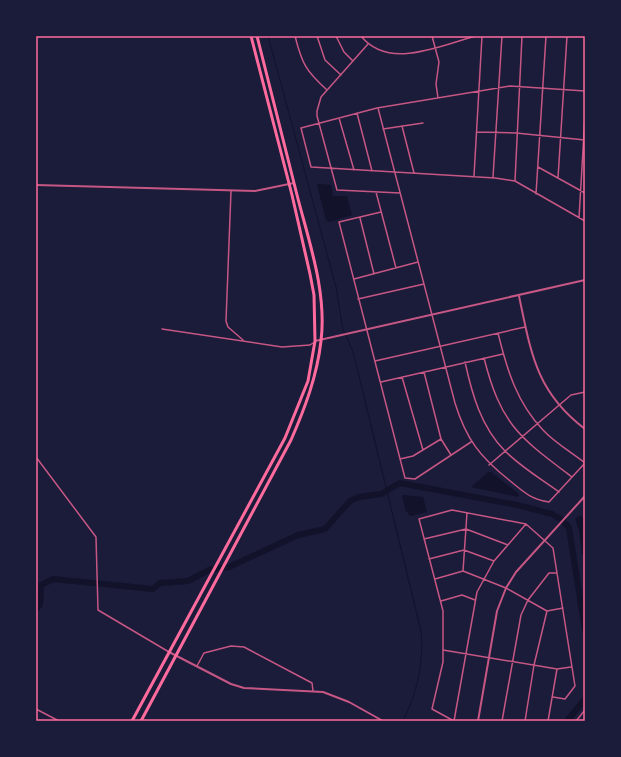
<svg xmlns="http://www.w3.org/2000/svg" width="621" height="757" font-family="Literata,serif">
  <rect width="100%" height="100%" fill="#1b1b3a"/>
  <path fill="#12122b" d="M320 184 331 185 333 196H347L352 215 329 222 326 220 317 185Z
    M488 472H491L519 494 518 497 471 487Z
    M403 495 423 497 427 512 411 516 409 515 408 512H406L402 496Z
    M580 515 585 520V554L582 555 579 530 575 519Z"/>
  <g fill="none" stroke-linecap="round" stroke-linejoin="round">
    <path stroke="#12122b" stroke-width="1" d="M268 36 336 287 343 330 352 349 358 372 421 631C424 664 417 692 403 721"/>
    <path stroke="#12122b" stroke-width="6" d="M36 609 40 605 41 585 53 579 153 589 160 583 188 581 209 570 229 567 298 535 325 529 350 501 359 497 381 494 400 483 517 505 552 514 562 520 569 528 585 630
      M567 721 585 699"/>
    <path stroke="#c65784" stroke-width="1.5" d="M295 36C302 64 306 71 327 90
      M317 36 325 60 341 75
      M336 36 344 52 353 61
      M361 36C389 71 441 45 476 36
      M432 36 439 62 436 84 438 98
      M522 36 515 181 585 221
      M368 44 321 97 317 111V116L337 190 400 193
      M378 108 455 403C466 439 480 457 509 480 524 492 530 499 549 502L585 463
      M357 113 372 171
      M339 118 354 170
      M402 126 414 173
      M383 129 423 123
      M477 132 516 133 585 140
      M538 167 585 193
      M474 176 482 36
      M493 177 502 36
      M558 178 567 36
      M515 181 495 178 311 167 301 128 377 108 510 86 585 91
      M231 191 226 321 228 327 243 340
      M376 192 396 268
      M536 194 546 36
      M381 212 339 222 405 478 415 479 471 442
      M360 218 374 274
      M579 218 585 116
      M354 279 418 262
      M358 299 424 284
      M162 329 282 347 310 345 313 343
      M498 333C507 370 517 403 543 430 555 443 571 452 585 463
      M484 358C501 425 519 437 572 477
      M375 361 525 327
      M465 362C472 394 481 427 505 451 521 467 541 479 559 492
      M424 372 441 439 451 455
      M402 377 423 450
      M381 382 503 354
      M36 457 96 537 98 610 169 652
      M400 459 413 456 441 439
      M489 465 571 395 585 392
      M424 539 466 529 508 545
      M429 559 464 550 494 561
      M463 571 467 513
      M435 579 463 571 506 588 547 611 563 608
      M441 601 462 595 475 600
      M443 650 557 669 571 667
      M197 666 204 653 231 646 244 647 312 683 313 691
      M36 709 59 721
      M454 721 432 709 443 662V611L419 519 452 510 526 524 553 548 575 686 565 699 553 697
      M454 721 477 592 494 561 526 524
      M502 721 521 615 528 600 549 573H557
      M525 721 534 665 547 611
      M548 721 557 669
      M576 721 585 710"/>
    <path stroke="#c65784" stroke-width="2" d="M36 185 255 191 294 183
      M519 296C531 353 536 392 585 429
      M315 341 585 280
      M169 652 231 684 244 688 323 692 349 702 383 721
      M478 721 497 611 506 588 516 572 585 496"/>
    <path stroke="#ff6b9d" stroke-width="3" d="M132 721 285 438 308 381 315 341 314 295 310 274 292 195 251 36
      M141 721 291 440C305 408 317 376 321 341 327 292 309 242 297 195 284 142 270 89 257 36"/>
  </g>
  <rect width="621" height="757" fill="none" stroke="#1b1b3a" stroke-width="74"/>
  <rect x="37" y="37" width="547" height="683" fill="none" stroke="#ff6b9d" stroke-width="1.5"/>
</svg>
